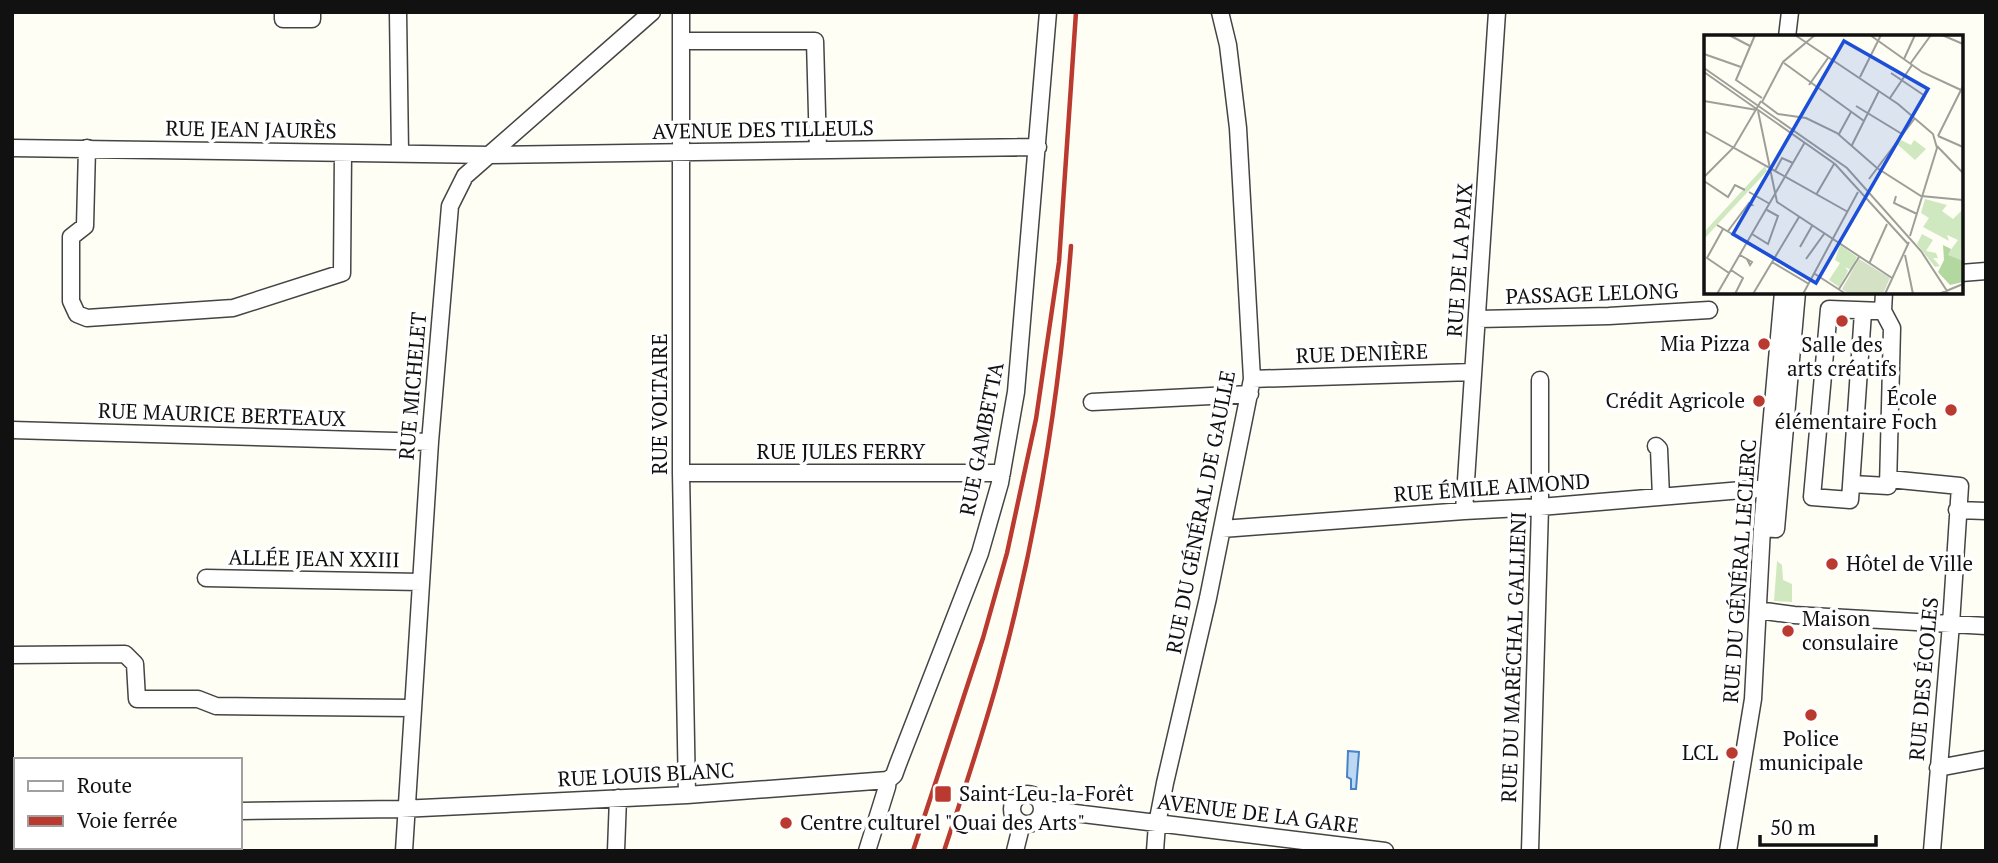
<svg xmlns="http://www.w3.org/2000/svg" width="1998" height="863" font-family="'PT Serif',serif">
  <rect width="100%" height="100%" fill="#fefef5"/>
  <path fill="#cfe8bf" d="M1777 561 1782 565 1783 580 1792 584V602L1774 601Z"/>
  <path fill="#bcd8f3" stroke="#4783c6" stroke-width="2" d="M1348 751 1359 752 1356 789H1351V779L1347 777Z"/>
  <g fill="none" stroke-linecap="round" stroke-linejoin="round">
    <g stroke="#444" stroke-width="19">
      <path id="minor" d="M283 12V19H312V12
        M398 12 400 153
        M681 12V473L687 795
        M1787 37 1790 12
        M681 41H815L818 150
        M12 148 490 155 1038 147
        M87 148 85 226 71 237V301L77 314 87 318 233 308 342 273 343 153
        M1961 273 1986 271
        M1863 312 1850 500 1812 497 1829 309 1883 311
        M1477 319 1609 316 1709 310
        M1252 379 1473 372
        M1092 402 1250 394
        M12 430 430 442
        M1656 446 1659 449 1661 497
        M681 473H1002
        M1889 479 1960 486 1951 624 1932 851
        M1852 484 1888 486 1892 328 1883 311 1884 292
        M1957 510 1986 511
        M1464 511 1497 12
        M1762 528 1776 529 1797 292
        M1222 529 1464 511 1540 507 1766 488
        M206 578 421 582
        M1758 610 1794 615 1986 626
        M12 655 125 654 135 664 137 699H198L216 706 412 708
        M1938 768 1986 759
        M1012 809a15 15 0 1 1 30 0a15 15 0 1 1-30 0Z
        M1042 809 1385 851
        M240 811 401 809 687 795 888 780
        M12 813H16
        M62 851V847
        M404 851 430 442 450 206 465 176 652 12
        M616 851 618 798
        M867 851 887 787 888 780 894 775 898 764 980 553 1000 483 1016 392 1048 12
        M1015 851 1022 823
        M1155 851 1157 824 1165 783 1208 598 1252 379 1238 128 1228 45 1220 12
        M1530 851 1540 507V380
        M1728 851 1753 699 1762 528 1783 292"/>
    </g>
    <use href="#minor" stroke="#fff" stroke-width="16"/>
    <path stroke="#ba3a2f" stroke-width="4.5" d="M913 851 983 638 1007 553 1036 419 1059 262 1076 12
      M944 851C963 794 982 737 998 679 1037 538 1060 392 1071 246"/>
  </g>
  <g fill="#ba3a2f" stroke="#fff" stroke-width="2.5">
    <circle cx="1842" cy="321" r="7"/>
    <circle cx="1764" cy="344" r="7"/>
    <circle cx="1759" cy="401" r="7"/>
    <circle cx="1951" cy="410" r="7"/>
    <circle cx="1832" cy="564" r="7"/>
    <circle cx="1788" cy="631" r="7"/>
    <circle cx="1811" cy="715" r="7"/>
    <circle cx="1732" cy="753" r="7"/>
    <rect x="934" y="785" width="18" height="18" rx="3.5"/>
    <circle cx="786" cy="823" r="7"/>
  </g>
  <g text-anchor="middle" stroke-width="7" stroke-linejoin="round" paint-order="stroke">
    <g font-size="21" fill="#111" stroke="#fff">
      <text transform="translate(251 130) rotate(1)" y="7">RUE JEAN JAURÈS</text>
      <text transform="translate(763 130) rotate(-1)" y="7">AVENUE DES TILLEULS</text>
      <text transform="translate(1460 260) rotate(-86)" y="7">RUE DE LA PAIX</text>
      <text transform="translate(1592 294) rotate(-2)" y="7">PASSAGE LELONG</text>
      <text transform="translate(1362 354) rotate(-2)" y="7">RUE DENIÈRE</text>
      <text transform="translate(413 386) rotate(-85)" y="7">RUE MICHELET</text>
      <text transform="translate(660 404) rotate(-90)" y="7">RUE VOLTAIRE</text>
      <text transform="translate(222 415) rotate(2)" y="7">RUE MAURICE BERTEAUX</text>
      <text transform="translate(982 439) rotate(-79)" y="7">RUE GAMBETTA</text>
      <text x="841" y="459">RUE JULES FERRY</text>
      <text transform="translate(1492 488) rotate(-4)" y="7">RUE ÉMILE AIMOND</text>
      <text transform="translate(1201 512) rotate(-79)" y="7">RUE DU GÉNÉRAL DE GAULLE</text>
      <text transform="translate(314 559) rotate(1)" y="7">ALLÉE JEAN XXIII</text>
      <text transform="translate(1740 571) rotate(-86)" y="7">RUE DU GÉNÉRAL LECLERC</text>
      <text transform="translate(1514 657) rotate(-88)" y="7">RUE DU MARÉCHAL GALLIENI</text>
      <text transform="translate(1924 679) rotate(-85)" y="7">RUE DES ÉCOLES</text>
      <text transform="translate(646 775) rotate(-3)" y="7">RUE LOUIS BLANC</text>
      <text transform="translate(1258 814) rotate(7)" y="7">AVENUE DE LA GARE</text>
    </g>
    <g font-size="21" fill="#111" stroke="#fff" text-anchor="end">
      <text x="1750" y="351">Mia Pizza</text>
      <text x="1842" y="352" text-anchor="middle">Salle des<tspan x="1842" dy="24">arts créatifs</tspan></text>
      <text x="1937" y="405">École<tspan x="1937" dy="24">élémentaire Foch</tspan></text>
      <text x="1745" y="408">Crédit Agricole</text>
      <text x="1846" y="571" text-anchor="start">Hôtel de Ville</text>
      <text x="1802" y="626" text-anchor="start">Maison<tspan x="1802" dy="24">consulaire</tspan></text>
      <text x="1811" y="746" text-anchor="middle">Police<tspan x="1811" dy="24">municipale</tspan></text>
      <text x="1718" y="760">LCL</text>
      <text x="959" y="801" text-anchor="start">Saint-Leu-la-Forêt</text>
      <text x="800" y="830" text-anchor="start">Centre culturel "Quai des Arts"</text>
    </g>
  </g>
  <g transform="translate(1704 35)">
    <rect width="259" height="259" fill="#fefef5"/>
    <path d="M197 105 207 110 210 105 222 114 211 125 193 109ZM61 131 63 136 0 204 1 196ZM221 164 243 170 238 176 249 184 259 174 257 229 243 220 254 205 243 200 245 206 219 192 225 183 217 178ZM218 199 229 205 222 216 232 218 234 223H229L236 231 231 232 213 209ZM136 210 153 222 147 235 141 232 144 236 135 252 125 245 136 228 131 225Z" fill="#cfe8bf"/>
    <path d="M239 210 247 214 244 220 259 226V247L246 250 234 237 240 225Z" fill="#b2d89f"/>
    <path d="M155 224 186 243 179 259H145L138 254Z" fill="#d4e1c5"/>
    <path fill="none" stroke="#9f9f9a" stroke-width="2" d="M25 0 46 11M51 0 32 45 58 63M91 0 194 69 229 99 233 113 206 201M111 0 79 27 58 67 74 79 102 83 133 98 173 133 217 161 259 165M166 0 218 37 257 55M238 0 259 9M0 19 37 32M200 24 211 0M80 28 160 86M206 29 227 0M0 33 143 133 217 216 245 259M0 37 131 129 204 209M187 38 221 61 209 81M156 42 177 0M105 50 124 23M186 63 208 30M0 66 53 75M152 71 198 99M54 76 73 167 188 243M0 96 144 177M135 99 147 77M234 101 259 51M234 101 259 112M148 110 175 56M233 111 259 138M71 136 78 123 89 128M0 142 30 112 57 66M165 144 211 83M0 146 24 162 31 150 41 155M45 157 66 169M112 160 130 129M192 161 190 168 213 179M13 190 43 208M19 194 3 223 25 238M24 196 45 168 48 170 43 171M48 199 64 209 74 181 63 175M96 212 108 191M36 220 48 227 46 230 43 224M201 220 209 259M102 224 120 199M68 227 105 249M165 229 183 189M27 235 39 243 31 259M111 239 142 259M135 254 155 222M13 259 101 107M49 259 95 182M99 259 154 157M181 259 205 207M235 259 259 249"/>
    <path fill="#1d4ed8" fill-opacity="0.15" stroke="#1d4ed8" stroke-width="3.5" d="M140 6 224 54 112 248 29 199Z"/>
    <rect width="259" height="259" fill="none" stroke="#111" stroke-width="3.5"/>
  </g>
  <rect width="1998" height="863" fill="none" stroke="#111111" stroke-width="28"/>
  <rect x="14" y="758" width="228" height="91" fill="#ffffff" stroke="#a0a0a0" stroke-width="2"/>
  <rect x="28" y="781" width="35" height="10" fill="#ffffff" stroke="#a0a0a0" stroke-width="2"/>
  <text x="77" y="793" font-size="21" fill="#111111">Route</text>
  <rect x="28" y="816" width="35" height="10" fill="#ba3a2f" stroke="#a0a0a0" stroke-width="2"/>
  <text x="77" y="828" font-size="21" fill="#111111">Voie ferrée</text>
  <path d="M1760 835v10h116v-10" fill="none" stroke="#111111" stroke-width="3.5"/>
  <text x="1770" y="835" font-size="21" fill="#111111" stroke="#ffffff" stroke-width="5" paint-order="stroke">50 m</text>
</svg>
